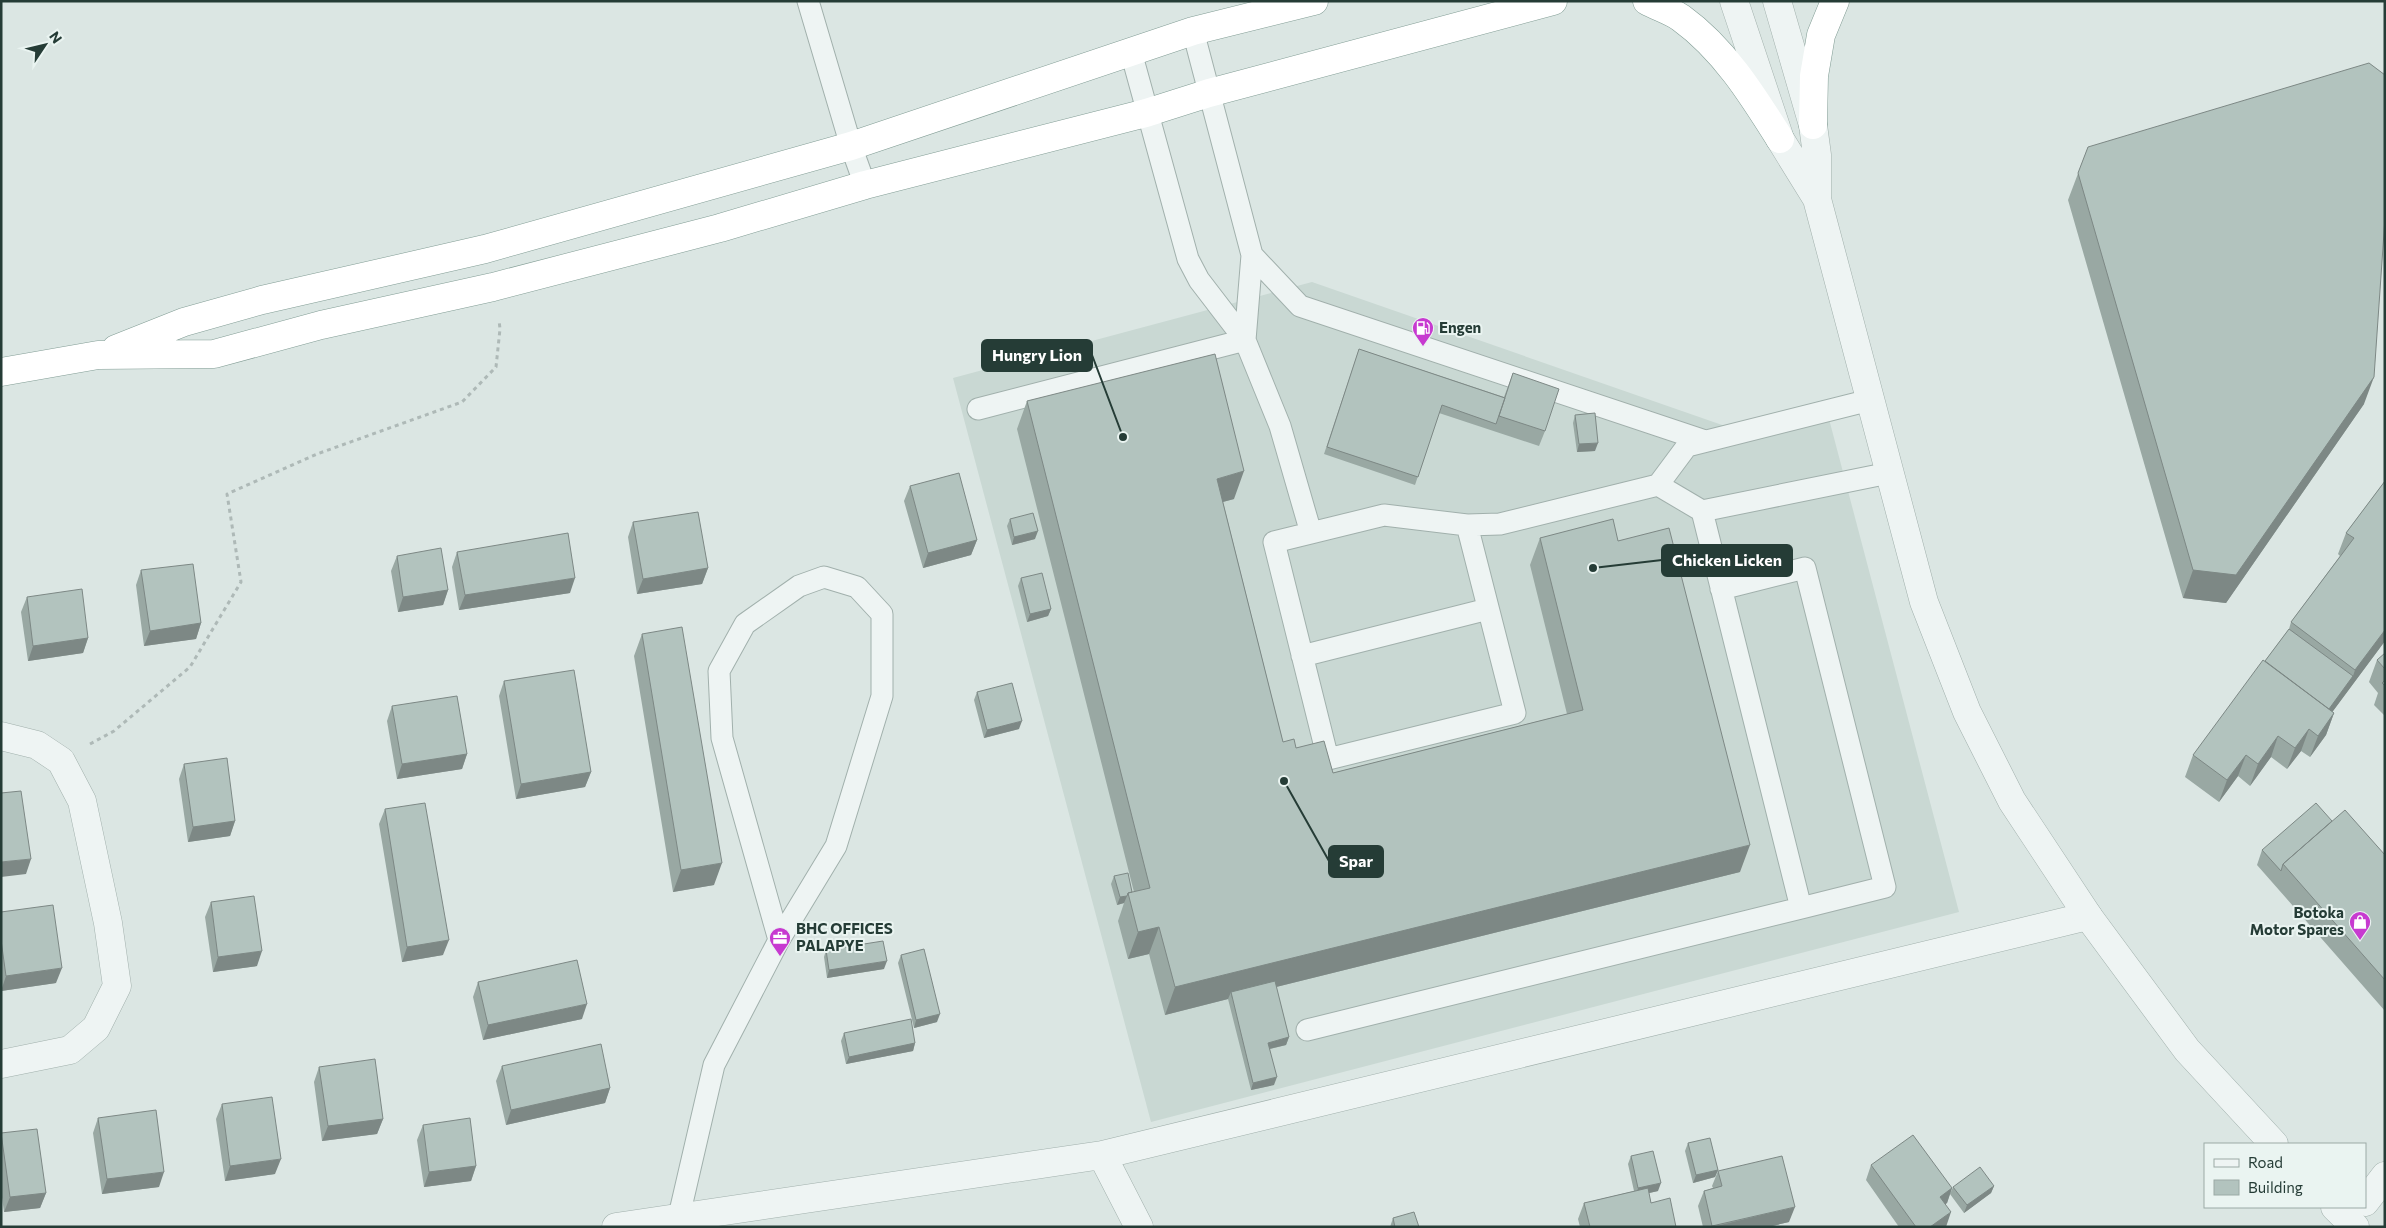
<svg xmlns="http://www.w3.org/2000/svg" width="2386" height="1228" font-family="Commissioner,sans-serif">
  <rect width="100%" height="100%" fill="#dbe6e3"/>
  <path fill="#c9d8d3" d="M1312 282 1725 426 1824 400 1959 912 1151 1122 953 378Z"/>
  <g fill="none" stroke-linecap="round" stroke-linejoin="round">
    <g stroke="#a1b0ac" stroke-width="23">
      <path id="service" d="M808 1 851 146 865 185
        M1193 31 1252 255 1245 340
        M1131 52 1188 259 1199 280 1245 340 1280 426 1311 533
        M1252 255 1300 306 1705 441
        M978 409 1245 340
        M1658 485 1702 511 1889 473
        M1702 511 1801 908 1885 887 1805 568 1721 589
        M1467 525 1515 713 1328 759 1274 542 1384 515 1467 525 1500 524 1658 485 1687 446 1870 400
        M1302 656 1488 609
        M1307 1030 1801 908
        M679 1216 714 1065 779 940 722 738 719 671 745 624 799 586 824 577 857 587 882 614V696L836 846 779 940"/>
    </g>
    <g stroke="#a1b0ac" stroke-width="29">
      <path id="minor" d="M1 736 37 745 61 761 82 801 108 923 117 986 96 1028 70 1050 1 1064
        M1102 1155 1139 1227
        M2365 1202 2385 1176
        M616 1227 1102 1155 2088 916"/>
    </g>
    <g stroke="#a1b0ac" stroke-width="29">
      <path id="tertiary" d="M1734 1 1780 139 1817 199
        M1777 1 1813 125 1817 155V199L1924 602 1967 712 2012 801 2088 916 2187 1050 2274 1144
        M2335 1207 2355 1227"/>
    </g>
    <g stroke="#829d95" stroke-width="29">
      <path id="trunk" d="M1647 1C1658 7 1671 11 1681 18 1724 49 1753 96 1780 139
        M1813 125 1814 76 1821 35 1835 1
        M116 349 184 322 262 300 485 249 851 146 1193 31 1314 1
        M1 372 98 355 214 354 321 325 493 287 720 228 865 185 1146 113 1209 93 1553 1"/>
    </g>
    <path stroke="#aeb9b7" stroke-width="3" stroke-dasharray="4 4" stroke-linecap="butt" d="M90 744 114 731 190 667 241 582 227 494 317 454 462 402 496 367 500 329 499 320"/>
    <use href="#service" stroke="#eef4f3" stroke-width="21"/>
    <use href="#minor" stroke="#eef4f3" stroke-width="28"/>
    <use href="#tertiary" stroke="#eef4f3" stroke-width="28"/>
    <use href="#trunk" stroke="#fff" stroke-width="28"/>
  </g>
  <path fill="#99a8a3" d="M2088 147 2364 404 2226 603 2183 598 2068 200Z
    M1359 349 1504 397 1513 373 1545 431 1539 446 1439 413 1415 485 1324 454Z
    M1027 401 1234 499 1223 502 1283 742 1296 748 1333 773 1567 714 1530 565 1540 538 1618 541 1740 872 1276 987 1289 1037 1286 1045 1270 1049 1274 1085 1251 1090 1228 999 1165 1015 1149 954 1128 959 1118 921 1124 903 1117 905 1111 884 1114 876 1132 892H1134L1017 429Z
    M1575 415 1595 451 1577 452 1573 423Z
    M2385 481V641L2332 712 2334 713 2326 735 2310 757 2301 751 2287 769 2271 757 2250 786 2238 776 2219 802 2185 777 2193 755 2265 661 2289 629 2291 622 2340 556 2338 554 2346 533Z
    M910 486 977 540 971 555 923 568 904 501Z
    M1010 519 1035 539 1012 545 1007 526Z
    M633 522 708 568 702 584 637 594 628 537Z
    M457 552 570 593 459 610 452 567Z
    M397 556 448 590 443 605 398 612 391 571Z
    M141 570 201 623 196 639 144 646 136 585Z
    M1021 578 1051 609 1048 616 1027 622 1018 586Z
    M27 597 88 638 83 653 28 661 21 612Z
    M642 634 714 885 673 892 634 656Z
    M2385 653V716L2374 705 2378 693 2369 682 2377 660Z
    M504 681 591 772 585 787 516 799 499 696Z
    M977 692 1019 729 984 738 974 700Z
    M392 706 467 754 462 769 397 779 387 721Z
    M184 764 235 821 230 836 188 842 179 779Z
    M385 809 443 955 402 962 379 824Z
    M2332 821 2385 855V1011L2257 865 2262 850Z
    M211 902 257 966 213 972 205 917Z
    M1 912 56 983 1 991Z
    M826 950 884 969 827 978 824 957Z
    M901 955 937 1022 914 1028 898 963Z
    M478 982 582 1019 483 1040 473 997Z
    M844 1033 915 1043 913 1051 846 1064 841 1041Z
    M502 1066 610 1088 605 1103 506 1125 496 1081Z
    M319 1067 383 1119 377 1134 322 1141 314 1082Z
    M222 1104 275 1174 225 1181 216 1119Z
    M98 1118 159 1187 102 1194 93 1133Z
    M423 1125 476 1166 471 1181 424 1187 417 1140Z
    M1 1133 46 1193 40 1208 4 1212 1 1190Z
    M1688 1143 1718 1170 1715 1177 1693 1183 1685 1151Z
    M1631 1156 1658 1191 1649 1193 1651 1203 1676 1227H1580L1578 1219 1584 1203 1634 1191 1628 1164Z
    M1871 1165 1952 1188 1947 1203 1945 1204 1946 1227H1899L1866 1180Z
    M1718 1171 1789 1222 1768 1227H1703L1698 1206 1704 1191 1713 1188 1712 1186Z
    M1994 1186 1991 1193 1964 1213 1950 1194 1953 1187Z
    M1393 1218 1419 1227H1390Z"/>
  <path fill="#7d8885" d="M2374 377 2364 404 2226 603 2183 598 2193 570Z
    M1598 443 1595 451 1577 452 1579 444Z
    M1244 471 1234 499 1207 506 1217 479Z
    M1038 531 1035 539 1012 545 1014 537Z
    M977 540 971 555 923 568 928 553Z
    M708 568 702 584 637 594 643 579Z
    M575 578 570 593 459 610 465 595Z
    M448 590 443 605 398 612 403 597Z
    M1051 609 1048 616 1027 622 1030 614Z
    M201 623 196 639 144 646 150 631Z
    M2385 630V641L2319 730 2325 714 2353 676 2355 670Z
    M88 638 83 653 28 661 33 646Z
    M2334 713 2326 735 2310 757 2318 736Z
    M1022 721 1019 729 984 738 987 730Z
    M2309 729 2301 751 2287 769 2295 748Z
    M2278 736 2271 757 2250 786 2258 764Z
    M467 754 462 769 397 779 402 764Z
    M2246 755 2238 776 2219 802 2227 780Z
    M591 772 585 787 516 799 521 784Z
    M235 821 230 836 188 842 193 827Z
    M1750 845 1740 872 1232 998 1231 992 1228 999 1165 1015 1175 987Z
    M31 859 26 874 1 877V862Z
    M722 863 714 885 673 892 681 870Z
    M1127 896 1124 903 1117 905 1120 897Z
    M1159 927 1149 954 1128 959 1138 932Z
    M449 940 443 955 402 962 407 947Z
    M262 951 257 966 213 972 218 957Z
    M887 961 884 969 827 978 829 970Z
    M62 968 56 983 1 991 6 976Z
    M587 1004 582 1019 483 1040 488 1025Z
    M940 1014 937 1022 914 1028 916 1020Z
    M1289 1037 1286 1045 1265 1050 1268 1043Z
    M915 1043 913 1051 846 1064 849 1057Z
    M1277 1077 1274 1085 1251 1090 1253 1083Z
    M610 1088 605 1103 506 1125 511 1110Z
    M383 1119 377 1134 322 1141 328 1126Z
    M281 1159 275 1174 225 1181 230 1166Z
    M476 1166 471 1181 424 1187 429 1172Z
    M1718 1170 1715 1177 1693 1183 1696 1175Z
    M164 1172 159 1187 102 1194 107 1179Z
    M1661 1183 1658 1191 1636 1196 1638 1188Z
    M1994 1186 1991 1193 1964 1213 1967 1205Z
    M1952 1188 1947 1203 1935 1212 1940 1197Z
    M46 1193 40 1208 4 1212 10 1197Z
    M1795 1207 1789 1222 1768 1227H1712Z
    M1951 1212 1946 1227H1930Z"/>
  <path fill="#b2c3be" stroke="#7d8885" d="M2369 63 2385 75V218L2374 377 2236 575 2193 570 2078 173 2088 147Z
    M1359 349 1505 398 1496 424 1442 405 1418 477 1327 447Z
    M1215 354 1244 471 1217 479 1283 742 1294 739 1296 748 1324 741 1333 773 1583 710 1540 538 1613 519 1618 541 1669 528 1750 845 1175 987 1159 927 1138 932 1128 893 1150 888 1027 401Z
    M1513 373 1559 389 1545 431 1499 416Z
    M1595 413 1598 443 1579 444 1575 415Z
    M959 473 977 540 928 553 910 486Z
    M2385 481V630L2355 670 2291 622 2354 538 2346 533Z
    M698 512 708 568 643 579 633 522Z
    M1033 513 1038 531 1014 537 1010 519Z
    M568 533 575 578 465 595 457 552Z
    M441 548 448 590 403 597 397 556Z
    M193 564 201 623 150 631 141 570Z
    M1042 573 1051 609 1030 614 1021 578Z
    M82 589 88 638 33 646 27 597Z
    M682 627 722 863 681 870 642 634Z
    M2289 629 2353 676 2329 709 2265 661Z
    M2385 653V669L2377 660Z
    M2263 660 2334 713 2318 736 2309 729 2295 748 2278 736 2258 764 2246 755 2227 780 2193 755Z
    M574 670 591 772 521 784 504 681Z
    M2385 680V686L2382 683Z
    M1012 683 1022 721 987 730 977 692Z
    M457 696 467 754 402 764 392 706Z
    M227 758 235 821 193 827 184 764Z
    M21 791 31 859 1 862V793Z
    M425 803 449 940 407 947 385 809Z
    M2316 803 2332 821 2283 864 2281 871 2262 850Z
    M2345 810 2385 855V980L2283 864Z
    M1128 873 1132 892 1128 893 1127 896 1120 897 1114 876Z
    M254 896 262 951 218 957 211 902Z
    M53 905 62 968 6 976 1 940V912Z
    M883 941 887 961 829 970 826 950Z
    M924 949 940 1014 916 1020 901 955Z
    M577 960 587 1004 488 1025 478 982Z
    M1275 981 1289 1037 1268 1043 1277 1077 1253 1083 1231 992Z
    M911 1019 915 1043 849 1057 844 1033Z
    M601 1044 610 1088 511 1110 502 1066Z
    M375 1059 383 1119 328 1126 319 1067Z
    M272 1097 281 1159 230 1166 222 1104Z
    M156 1110 164 1172 107 1179 98 1118Z
    M470 1118 476 1166 429 1172 423 1125Z
    M37 1129 46 1193 10 1197 1 1133Z
    M1913 1135 1952 1188 1940 1197 1951 1212 1930 1227H1916L1871 1165Z
    M1710 1138 1718 1170 1696 1175 1688 1143Z
    M1653 1151 1661 1183 1638 1188 1631 1156Z
    M1782 1156 1795 1207 1712 1226 1704 1191 1722 1186 1718 1171Z
    M1980 1167 1994 1186 1967 1205 1953 1187Z
    M1648 1188 1651 1203 1670 1198 1676 1227H1590L1584 1203Z
    M1414 1212 1419 1227H1395L1393 1218Z"/>
  <defs>
    <g id="fuel-pin" transform="scale(1.125)"><path d="M0 17L-7.5 6A9.5 9.5 0 1 1 7.5 6Z" fill="#c73ad0" stroke="#eaf4f1"/><path d="M-5.5-6h7V0h2V4h1.3V-2.5L3-4.5l.8-.8L6-3V5H2.5V1h-1V6h-7ZM-4.2-4.7v3.2H.2V-4.7Z" fill="#fff"/></g>
    <g id="shop-pin" transform="scale(1.125)"><path d="M0 17L-7.5 6A9.5 9.5 0 1 1 7.5 6Z" fill="#c73ad0" stroke="#eaf4f1"/><path d="M-5-2.5h2.3a2.7 3.5 0 0 1 5.4 0H5L5.5 6h-11ZM-1.5-2.5h3a1.5 2.3 0 0 0-3 0Z" fill="#fff"/></g>
    <g id="office-pin" transform="scale(1.125)"><path d="M0 17L-7.5 6A9.5 9.5 0 1 1 7.5 6Z" fill="#c73ad0" stroke="#eaf4f1"/><path d="M-6-3h4V-5.5h4V-3h4V5H-6ZM-1-4.5V-3h2v-1.5ZM-6 0V1H6V0Z" fill="#fff"/></g>
  </defs>
  <g fill-rule="evenodd">
    <use href="#fuel-pin" x="1423" y="328"/>
    <use href="#shop-pin" x="2360" y="922"/>
    <use href="#office-pin" x="780" y="938"/>
  </g>
  <g text-anchor="middle" stroke-width="4" stroke-linejoin="round" paint-order="stroke">
    <g font-size="15" font-weight="bold" fill="#253c36" stroke="#eaf4f1" text-anchor="start">
      <text x="1439" y="333">Engen</text>
      <text x="2344" y="918" text-anchor="end">Botoka<tspan x="2344" dy="17">Motor Spares</tspan></text>
      <text x="796" y="934">BHC OFFICES<tspan x="796" dy="17">PALAPYE</tspan></text>
    </g>
  </g>
  <path fill="none" stroke="#253c36" stroke-width="2" d="M1123 437L1092 355M1593 568L1662 560M1284 781L1329 861"/>
  <g fill="#253c36" stroke="#eaf4f1" stroke-width="2">
    <circle cx="1123" cy="437" r="5"/>
    <circle cx="1593" cy="568" r="5"/>
    <circle cx="1284" cy="781" r="5"/>
  </g>
  <g fill="#253c36" stroke="#253c36" stroke-width="2">
    <rect x="982" y="340" width="110" height="31" rx="5"/>
    <rect x="1662" y="545" width="130" height="31" rx="5"/>
    <rect x="1329" y="846" width="54" height="31" rx="5"/>
  </g>
  <g font-size="16" text-anchor="middle" font-weight="bold" fill="#fff">
    <text x="1037" y="361">Hungry Lion</text>
    <text x="1727" y="566">Chicken Licken</text>
    <text x="1356" y="867">Spar</text>
  </g>
  <rect width="2386" height="1228" fill="none" stroke="#253c36" stroke-width="5"/>
  <rect x="2204" y="1143" width="162" height="65" fill="#eaf4f1" stroke="#9baaa6"/>
  <rect x="2214" y="1159" width="25" height="8" fill="#eef4f3" stroke="#9baaa6"/>
  <text x="2248" y="1168" font-size="15" fill="#253c36">Road</text>
  <rect x="2214" y="1180" width="25" height="15" fill="#b2c3be" stroke="#9baaa6"/>
  <text x="2248" y="1193" font-size="15" fill="#253c36">Building</text>
  <g transform="translate(45 45) rotate(55)" stroke="#eaf4f1" stroke-width="4" paint-order="stroke">
  <path d="M0-4L9 19L0 12L-9 19Z" fill="#253c36"/>
  <text y="-8" font-size="14" font-weight="bold" text-anchor="middle" fill="#253c36">N</text>
  </g>
</svg>
